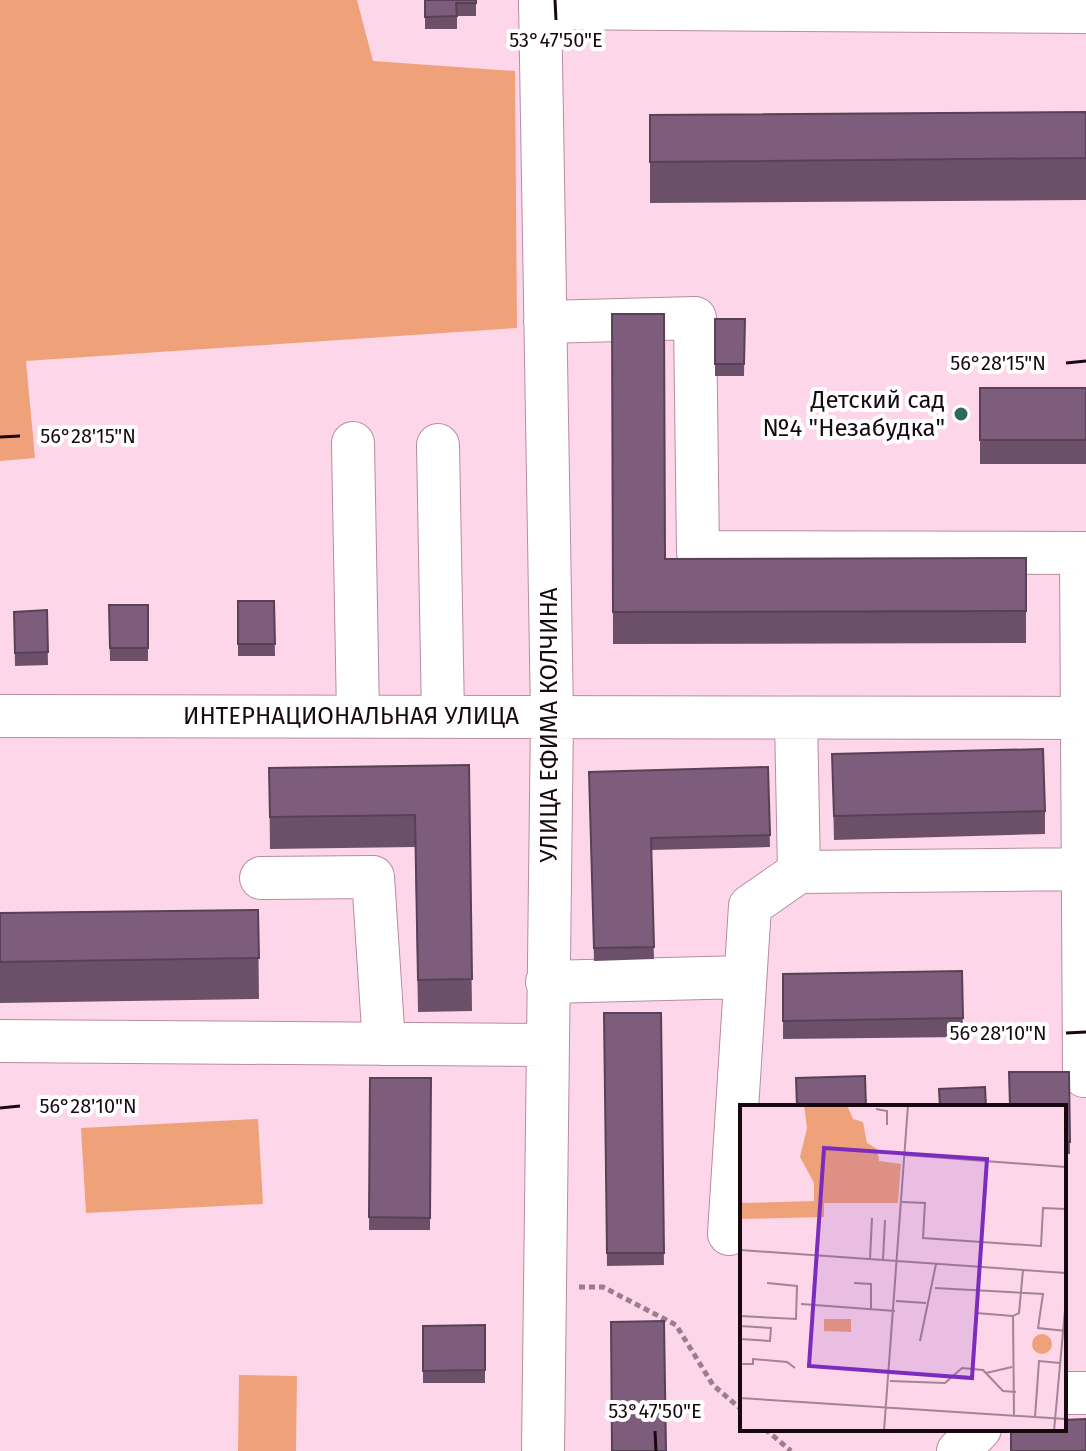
<svg xmlns="http://www.w3.org/2000/svg" width="1086" height="1451" font-family="'Fira Sans',sans-serif">
  <rect width="100%" height="100%" fill="#fdd7e9"/>
  <path fill="#efa27a" d="M0 0H357L373 61 515 71 517 328 26 361 35 458 0 461Z
    M258 1119 263 1204 86 1213 81 1128Z
    M239 1375 297 1376 296 1451H238Z"/>
  <g fill="none" stroke-linecap="round" stroke-linejoin="round">
    <g stroke="#b78ca1" stroke-width="44">
      <path id="minor" d="M540 0 552 717 543 1451
        M540 8 1086 12
        M545 322 695 318 698 552 1086 553
        M353 443 358 715
        M438 445 443 716
        M1081 553 1084 1076
        M0 716 1086 718
        M799 872 1086 869
        M261 878 373 877 384 1044
        M547 982 745 977
        M0 1041 546 1045
        M729 1234 750 906 799 872 796 719
        M1064 1393H1086
        M958 1451 980 1429"/>
    </g>
    <path stroke="#9a7e8c" stroke-width="5" stroke-dasharray="6 4" stroke-linecap="butt" d="M579 1287H603L676 1325 713 1385 742 1410
      M765 1429 791 1451"/>
    <use href="#minor" stroke="#fff" stroke-width="42"/>
  </g>
  <path fill="#6c506a" d="M425 0H476V16H457V29H425Z
    M1086 112V200L650 203V115Z
    M612 314 665 559 1026 558V643L613 644Z
    M715 319H745L744 376H715Z
    M980 388H1086V464H980Z
    M238 601H274L275 656H238Z
    M109 605H148V661H110Z
    M47 610 48 665 15 666 14 612Z
    M832 754 1045 811V834L834 840Z
    M469 765 472 1011 418 1012 415 847 270 849 269 768Z
    M768 767 770 847 651 850 654 959 594 961 589 772Z
    M258 910 259 999 0 1003V913Z
    M962 971 963 1037 783 1039V974Z
    M604 1013H661L664 1265 607 1266Z
    M1009 1072H1069L1070 1154H1064V1107H1010Z
    M370 1078H431L430 1230H369Z
    M485 1325V1383H423V1326Z"/>
  <path fill="#7d5d7b" stroke="#584156" stroke-width="2" d="M425 0H476V3H456L457 16 425 17Z
    M1086 112V158L650 162V115Z
    M612 314H664L665 559 1026 558V611L613 612Z
    M715 319H745L744 364H715Z
    M980 388H1086V440H980Z
    M238 601H274L275 644H238Z
    M109 605H148V648H110Z
    M47 610 48 652 15 653 14 612Z
    M1043 749 1045 811 834 816 832 754Z
    M469 765 472 979 418 980 415 815 270 817 269 768Z
    M768 767 770 835 651 838 654 947 594 948 589 772Z
    M258 910 259 958 0 962V913Z
    M962 971 963 1018 783 1021V974Z
    M604 1013H661L664 1253H607Z
    M1009 1072H1069L1070 1142H1064V1107H1048V1106H1010Z
    M865 1076 866 1107H797L796 1078Z
    M370 1078H431L430 1218 369 1217Z
    M985 1087 986 1107H940L939 1089Z
    M664 1321 666 1451H612L611 1322Z
    M485 1325V1370L423 1371V1326Z
    M1086 1419V1451H1011V1429H1064V1420Z"/>
  <path fill="none" stroke="#180911" stroke-width="3" d="M555 0 556 20M1066 363 1086 361M0 437 20 436M1066 1033 1086 1032M0 1108 20 1106M655 1431 656 1451"/>
  <circle fill="#2e6b56" stroke="#fff" stroke-width="3" cx="961" cy="414" r="8"/>
  <g text-anchor="middle" stroke-width="8" stroke-linejoin="round" paint-order="stroke">
    <g font-size="24" fill="#180911" stroke="#fff" text-anchor="end">
      <text x="945" y="408">Детский сад<tspan x="945" dy="28">№4 "Незабудка"</tspan></text>
    </g>
    <g font-size="24" fill="#180911" stroke="#fff">
      <text x="351" y="724">ИНТЕРНАЦИОНАЛЬНАЯ УЛИЦА</text>
      <text transform="translate(549 725) rotate(-90)" y="8">УЛИЦА ЕФИМА КОЛЧИНА</text>
    </g>
  </g>
  <g transform="translate(740 1105)">
    <rect width="326" height="326" fill="#fdd7e9"/>
    <path d="M64 0H107L113 14 123 17 127 38 137 44 139 56 161 59 158 98H84V112L0 114V94L3 98 74 96V78L60 52 67 23ZM84 214H111V227L84 226ZM292 239a10 10 0 1 1 20 0a10 10 0 1 1-20 0Z" fill="#efa27a"/>
    <path fill="none" stroke="#a18593" stroke-width="2" d="M136 4 147 6V20M165 50 326 62M162 97 185 98 183 133 301 141 303 103 326 104M0 145 326 168M130 154 132 113M143 155 145 115M114 178 131 179V204M195 183 303 189 298 223 326 226M156 196 186 198M61 199 155 206M236 208 273 211M0 211 56 214 57 181 27 178M236 216 241 138M0 221 31 223 30 236 0 234M180 236 196 159M0 259H13V254L47 257 55 263M246 268 272 262M150 276 205 278 222 263 243 265 263 286 276 287M0 293 326 314M274 310 273 211 279 208 283 165M295 312 299 256 320 258M144 326 168 0M314 326 326 194"/>
    <path fill="#7b2cbf" fill-opacity="0.15" stroke="#7b2cbf" stroke-width="4" d="M84 43 247 54 232 273 69 261Z"/>
    <rect width="326" height="326" fill="none" stroke="#180911" stroke-width="4"/>
  </g>
  <g font-size="20" text-anchor="middle" fill="#180911" stroke="#fff" stroke-width="8" stroke-linejoin="round" paint-order="stroke">
    <text x="556" y="47">53°47'50"E</text>
    <text x="998" y="370">56°28'15"N</text>
    <text x="88" y="443">56°28'15"N</text>
    <text x="998" y="1040">56°28'10"N</text>
    <text x="88" y="1113">56°28'10"N</text>
    <text x="655" y="1418">53°47'50"E</text>
  </g>
</svg>
